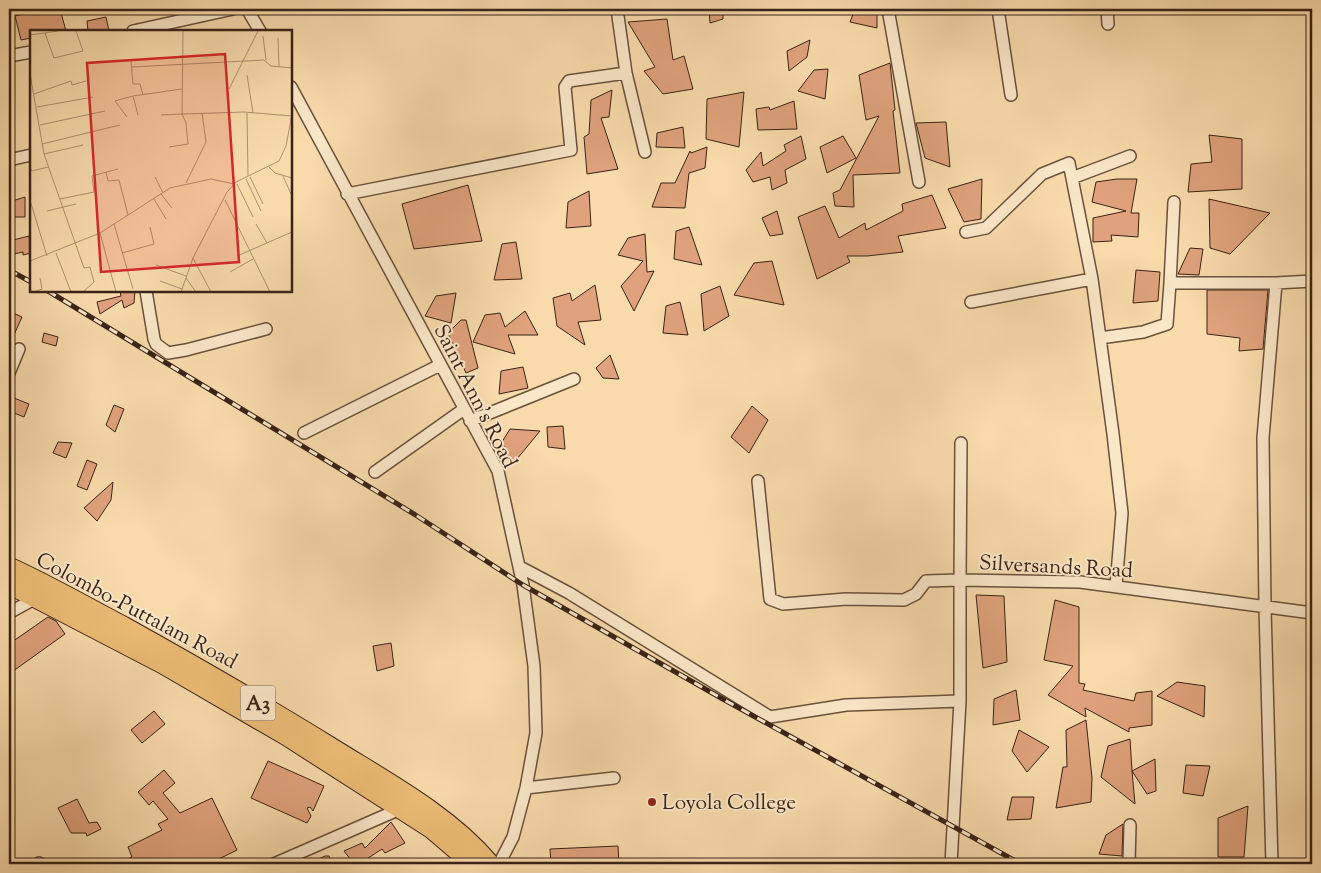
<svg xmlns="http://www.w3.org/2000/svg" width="1321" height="873" font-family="'Sorts Mill Goudy',serif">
  <rect width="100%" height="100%" fill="#f8daab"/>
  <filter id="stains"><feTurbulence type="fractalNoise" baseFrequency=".004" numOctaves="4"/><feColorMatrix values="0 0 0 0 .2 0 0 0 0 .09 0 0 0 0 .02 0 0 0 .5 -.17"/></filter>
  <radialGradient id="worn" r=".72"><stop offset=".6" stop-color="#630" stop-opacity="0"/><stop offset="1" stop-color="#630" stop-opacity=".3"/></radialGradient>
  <path fill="#dfa27c" stroke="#392317" d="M60 9 66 31H31V38L21 40 15 16 32 12Z
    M709 9H723V19L710 23Z
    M855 9H877V28L850 22Z
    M106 17 109 31H88L87 21Z
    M667 19 673 60 684 56 693 89 663 94 644 71 655 67 628 22Z
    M810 40 807 57 789 71 787 51Z
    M890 63 895 110 893 111 900 173 853 175 854 207 835 206 833 193 840 190 879 116 866 120 859 75Z
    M828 69 825 99 798 91 814 70Z
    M612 90 609 117 601 118 618 169 587 174 584 137 589 134 591 100Z
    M744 92 739 147 706 139 707 99Z
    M794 101 797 129 758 130 756 109 769 107 770 110Z
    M946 122 950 167 925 158 916 123Z
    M683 127 685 148 656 147 657 133Z
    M1209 135 1242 139V189L1188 192 1191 164 1212 162Z
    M801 136 806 159 785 170 787 183 772 190 770 177 753 182 746 170 761 152 763 166 786 151 784 145Z
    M843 136 856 158 827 173 820 147Z
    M707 147 705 168 689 173 685 208 652 207 661 183H675L690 151 691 153Z
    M982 179 981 219 964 222 948 189Z
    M1117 179H1137L1131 213H1139L1138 237 1111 235 1112 241 1093 242V218L1126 211 1092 202 1096 182Z
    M468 185 482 241 414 249 402 204Z
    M589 191 591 226 566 228 568 202Z
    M932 195 946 228 898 236 903 252 867 256H847L850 262 817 279 798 217 825 206 839 238 865 223 866 230 903 211 902 204Z
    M25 197V217H9V202Z
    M1209 199 1270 213 1230 254 1210 248Z
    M777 211 783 234 770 236 762 218Z
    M689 227 702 265 674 259 676 231Z
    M645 234 647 272 654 271 634 311 621 286 643 261 618 255 628 238Z
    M29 236 31 253 23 255V252L9 255V241Z
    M516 242 522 279 494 280 502 244Z
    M1190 248 1203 249 1199 275 1178 274Z
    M772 261 784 305 734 295 754 263Z
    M1136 270 1160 272 1158 301 1133 303Z
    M595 285 601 320 578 322 585 345 557 326 553 298 570 293 572 301Z
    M720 286 729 316 704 331 701 294Z
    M1207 290H1268L1263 349 1239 351 1240 338 1207 334Z
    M120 291H135L134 303 124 308 122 300 100 314 97 302 121 296Z
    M456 293 451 323 425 316 436 296Z
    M680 302 688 335 663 333 666 306Z
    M9 311 22 317 9 346Z
    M525 311 538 335H508L515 354 473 342 485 315 500 313 505 327Z
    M461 320H466L478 368 466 373 448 333Z
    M44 333 58 337 56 346 42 342Z
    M610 355 619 379 603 378 596 368Z
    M523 367 528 388 499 394 501 371Z
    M14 398 29 404 24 417 9 411Z
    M114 405 124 409 115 432 106 425Z
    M752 406 768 420 749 453 731 437Z
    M563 426 565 449 548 447 547 427Z
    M510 429 540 431 512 465 502 442Z
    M58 442 72 443 66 458 53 453Z
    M87 460 97 464 87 490 77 486Z
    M113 482 111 500 97 521 84 508Z
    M976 595 1004 596 1007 662 983 668Z
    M1055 600 1079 607V683L1085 684 1083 690 1134 701 1136 693 1152 691V725L1129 728V732L1085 708 1086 717 1048 695 1073 666 1044 660Z
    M48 617 56 621 65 634 9 674V644Z
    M391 643 394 666 377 671 373 646Z
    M1177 682 1205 686 1204 717 1157 696Z
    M1016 690 1020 720 993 725 994 699Z
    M154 711 165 724 142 743 131 730Z
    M1086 720 1092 778 1091 802 1056 808 1063 767H1067L1066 730Z
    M1019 730 1049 747 1027 772 1012 751Z
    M1130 739 1132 771 1135 804 1101 777 1108 746Z
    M1155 759 1156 791 1147 794 1132 771Z
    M268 761 324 786 313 811 310 807 307 808 311 816 307 823 251 798Z
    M1186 765 1210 766 1203 796 1183 793Z
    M164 770 175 783 163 793 180 813 212 798 237 850 209 864H116L132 857 128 847 162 830 158 824 168 819 153 801 149 805 138 792Z
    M1012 797H1034L1031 819 1007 820Z
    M77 799 89 823 97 822 101 829 87 836 86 833H71L58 808Z
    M1248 806 1244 857H1218V818Z
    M391 822 405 843 385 853 382 849 359 864H354L344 851 362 843 365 848Z
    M1123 824 1122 856 1099 854 1106 835Z
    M618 846 619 864H551L550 849Z
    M325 856H329L332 864H308Z"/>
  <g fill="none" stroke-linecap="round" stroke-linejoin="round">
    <g stroke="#69513c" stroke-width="14">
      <path id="minor" d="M247 9 260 31
        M617 9 626 73 645 152
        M888 9 919 182
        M998 9 1011 95
        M1107 9 1108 24
        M133 31 233 9
        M9 56 31 52
        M291 87 498 471 523 585 534 666 536 733 526 788 513 837 499 864
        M9 160 31 155
        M1072 178 1130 156
        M347 194 571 150 565 87 569 81 626 73
        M966 232 986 228 1042 174 1069 163 1092 279 971 302
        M1092 279 1113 434 1122 513 1116 586
        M1170 283 1174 202
        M146 291 154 339 156 344 168 353 186 350 266 329
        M1100 338 1143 332 1167 324 1170 283H1276L1312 281
        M9 373 19 349
        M470 421 574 379
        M304 433 440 365
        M375 472 464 409
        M758 481 770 599 783 604 846 599 904 600 916 594 926 581 960 580 961 443
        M520 567 569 593 770 717 846 705 960 701
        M9 613 36 598 39 595
        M526 788 614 778
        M39 863 40 864
        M274 864 400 809
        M951 864 960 701V580L1080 582 1312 613
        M1129 864 1130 825
        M1272 864 1265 608 1263 438 1276 283"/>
    </g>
    <g stroke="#392317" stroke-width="21">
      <path id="trunk" d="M9 567C48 585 85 606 123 626 193 665 261 704 329 746 383 780 448 814 490 864
        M9 584 163 664 287 736 432 829 473 864"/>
    </g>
    <use href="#minor" stroke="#fae7c8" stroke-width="11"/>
    <use href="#trunk" stroke="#ecbd76" stroke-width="19"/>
    <g stroke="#392317" stroke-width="5">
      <path id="rail" d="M9 270 31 282
        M48 291 414 514 523 585 721 698 1021 864"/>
    </g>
    <use href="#rail" stroke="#fae7c8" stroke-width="3" stroke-dasharray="9" stroke-linecap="butt"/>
  </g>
  <circle fill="#8f2418" stroke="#fae7c8" stroke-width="2" cx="652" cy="802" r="5"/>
  <g text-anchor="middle" stroke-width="4" stroke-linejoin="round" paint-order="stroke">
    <rect fill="#fae7c8" stroke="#735e4c" stroke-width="1" x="240.5" y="685.5" width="35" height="35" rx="4"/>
    <g font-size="20" font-weight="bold" fill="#392317">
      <text x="258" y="710">A3</text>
    </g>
    <g font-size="21" fill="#392317" stroke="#fae7c8">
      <text transform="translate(476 396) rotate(63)" y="7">Saint Ann's Road</text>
      <text transform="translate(1056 566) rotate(3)" y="7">Silversands Road</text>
      <text transform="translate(137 610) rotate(28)" y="7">Colombo-Puttalam Road</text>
    </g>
    <g font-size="21" fill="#392317" stroke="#fae7c8" text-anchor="start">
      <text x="662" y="809">Loyola College</text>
    </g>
  </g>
  <g transform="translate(30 30)">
    <rect width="262" height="262" fill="#f8daab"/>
    <path fill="none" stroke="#ac9170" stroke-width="1" d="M153 1 152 84 214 82 262 86M15 3 24 28 53 21 46 1M0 5 28 1M233 6 236 30M248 8 249 37M101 31 103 54H110L113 65M102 37 234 30 241 36 262 38M0 44 14 124 54 238 60 237 64 252 53 262M217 45 223 83M199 59 228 1M4 64 41 51 42 55 56 51M103 66 152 59M7 77 63 67M217 83 218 146M131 85 152 84 156 93 158 114 139 117M97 87 85 71 103 66 108 85M10 95 75 81M12 114 90 95M14 124 53 115M239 137 245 143 262 148M0 138 2 141 18 137M76 142 78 151 89 150 98 185M253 146 262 166M125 147 133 163M220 147 233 174M216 149 231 181M156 153 176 112 172 83M207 154 223 187M131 164 142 178M30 169 64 162 62 146 88 139M124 169 136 189M0 170 17 226M195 170 240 262M17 181 46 174M84 194 103 259M226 194 237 213M70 203 86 262M26 223 41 262M92 223 124 214 120 197M207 226 262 202M163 228 181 262M0 231 70 203 140 158 181 149 204 154M126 235 156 246M200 242 223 229M156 248 166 262M130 251 152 259M4 262 12 259 10 248M151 262 163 228 197 162 206 152 249 131 256 116 262 84"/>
    <path fill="#d62828" fill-opacity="0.15" stroke="#d62828" stroke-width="2.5" d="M195 24 209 232 71 242 57 33Z"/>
    <rect width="262" height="262" fill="none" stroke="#392317" stroke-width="2.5"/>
  </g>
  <rect width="1321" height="873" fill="none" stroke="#f8daab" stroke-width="30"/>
  <rect x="10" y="10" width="1301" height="853" fill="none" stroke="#392317" stroke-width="2.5"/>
  <rect x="15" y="15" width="1291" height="843" fill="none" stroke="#392317"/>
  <rect width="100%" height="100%" filter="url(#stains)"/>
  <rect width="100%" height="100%" fill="url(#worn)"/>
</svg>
